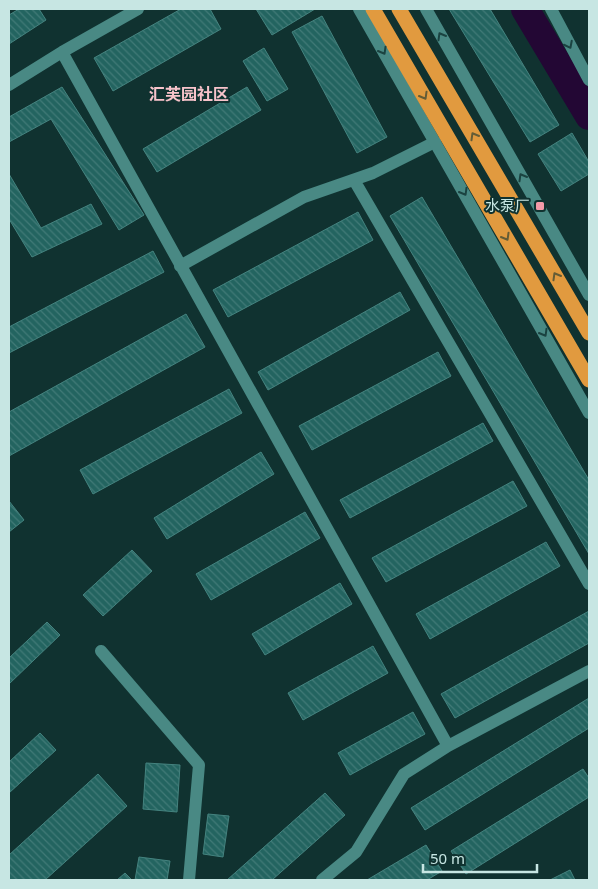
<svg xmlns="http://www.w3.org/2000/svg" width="598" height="889" font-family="'Noto Sans','Noto Sans SC',sans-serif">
  <defs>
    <pattern id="building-back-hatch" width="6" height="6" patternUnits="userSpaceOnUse" patternTransform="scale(1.25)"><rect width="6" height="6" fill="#236460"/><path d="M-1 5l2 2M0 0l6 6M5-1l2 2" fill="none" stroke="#417a77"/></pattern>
  </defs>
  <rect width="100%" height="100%" fill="#103230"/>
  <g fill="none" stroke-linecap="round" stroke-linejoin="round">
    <path stroke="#230734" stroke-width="28" d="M525 9 589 116"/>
  </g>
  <path fill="url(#building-back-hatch)" stroke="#44837f" d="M19 9H39L46 20 9 44V15Z
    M181 9H210L221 29 113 91 94 58Z
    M256 9H315L272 35Z
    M449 9H490L559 125 530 142Z
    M322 16 387 137 357 153 292 32Z
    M264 48 288 89 267 101 243 61Z
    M62 87 144 215 119 230 51 119 9 142V117Z
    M247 87 261 110 157 172 143 149Z
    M572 133 589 162V174L561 191 538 154Z
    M9 174 41 228 91 204 102 224 32 257 9 219Z
    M422 197 589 480V554L390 216Z
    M358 212 373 240 228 317 213 290Z
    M153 251 164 272 9 353V327Z
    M400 292 410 310 268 390 258 372Z
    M186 314 205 347 9 456V412Z
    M438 352 451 376 312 450 299 426Z
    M229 389 242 413 93 494 80 470Z
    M483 423 493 441 350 518 340 500Z
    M261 452 274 474 167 539 154 518Z
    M513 481 527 506 386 582 372 558Z
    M9 501 24 520 9 532Z
    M305 512 320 538 211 600 196 574Z
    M546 542 560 566 430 639 416 614Z
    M132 550 152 571 103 616 83 595Z
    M340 583 352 604 265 655 252 634Z
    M589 611V643L455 718 441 694Z
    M47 622 60 635 9 684V658Z
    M373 646 388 673 303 720 288 693Z
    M589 698V728L425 830 411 808Z
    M413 712 425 734 350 775 338 753Z
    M40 733 56 750 9 793V762Z
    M146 763 180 765 177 812 143 809Z
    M583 769 589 778V797L466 874 451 851Z
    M98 774 127 806 45 880H9V855Z
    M325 793 345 815 272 880H227Z
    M208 814 229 816 223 857 203 854Z
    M426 845 442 871 427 880H367Z
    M139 857 170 861 167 880H135Z
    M570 870 575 880H550Z
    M125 873 132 880H117Z"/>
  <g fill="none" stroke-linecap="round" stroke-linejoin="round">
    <path stroke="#498984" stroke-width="12" d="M551 9 589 80
      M62 52C190 284 321 514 448 746
      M9 85 62 52 138 9
      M354 180 589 584
      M180 266 304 197 373 173 435 142
      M101 651 199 765 189 880
      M322 880 356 852 404 774 448 746 589 671"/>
    <path stroke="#498984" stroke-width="12" d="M359 9 589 413
      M426 9 589 295"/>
    <path stroke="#e19a3f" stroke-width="15" d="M373 9 589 380
      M399 9 589 333"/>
  </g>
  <defs><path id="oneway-chevron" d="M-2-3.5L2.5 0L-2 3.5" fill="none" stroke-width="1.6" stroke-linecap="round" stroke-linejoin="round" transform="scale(1.25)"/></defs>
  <g stroke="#1b4341">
    <use href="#oneway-chevron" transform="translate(441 36) rotate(-120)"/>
    <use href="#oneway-chevron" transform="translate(569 45) rotate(63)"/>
    <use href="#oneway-chevron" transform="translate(383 51) rotate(60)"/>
    <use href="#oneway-chevron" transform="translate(522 177) rotate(-120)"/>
    <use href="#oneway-chevron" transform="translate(464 192) rotate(60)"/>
    <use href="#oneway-chevron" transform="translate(544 333) rotate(60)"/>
  </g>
  <g stroke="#645c36">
    <use href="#oneway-chevron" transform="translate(424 96) rotate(60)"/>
    <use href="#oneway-chevron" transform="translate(474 136) rotate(-120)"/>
    <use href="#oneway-chevron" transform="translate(506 237) rotate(60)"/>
    <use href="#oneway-chevron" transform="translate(556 276) rotate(-120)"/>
  </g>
  <rect fill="#f39aa8" stroke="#103230" stroke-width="2" x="535" y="201" width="10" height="10" rx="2.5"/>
  <g text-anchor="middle" stroke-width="4" stroke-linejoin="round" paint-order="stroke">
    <g font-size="15" fill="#c7e6e3" stroke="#103230" text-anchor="end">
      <text x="530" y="211">水泵厂</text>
    </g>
    <g font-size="16" font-weight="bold" fill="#f7c3ca" stroke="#103230">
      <text x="189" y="100">汇芙园社区</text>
    </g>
  </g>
  <rect width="598" height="889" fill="none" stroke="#c7e6e3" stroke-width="20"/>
  <path d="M423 864v8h114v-8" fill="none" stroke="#c7e6e3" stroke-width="2.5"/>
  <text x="430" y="864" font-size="15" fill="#c7e6e3" stroke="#103230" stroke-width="4" paint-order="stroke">50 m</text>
</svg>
